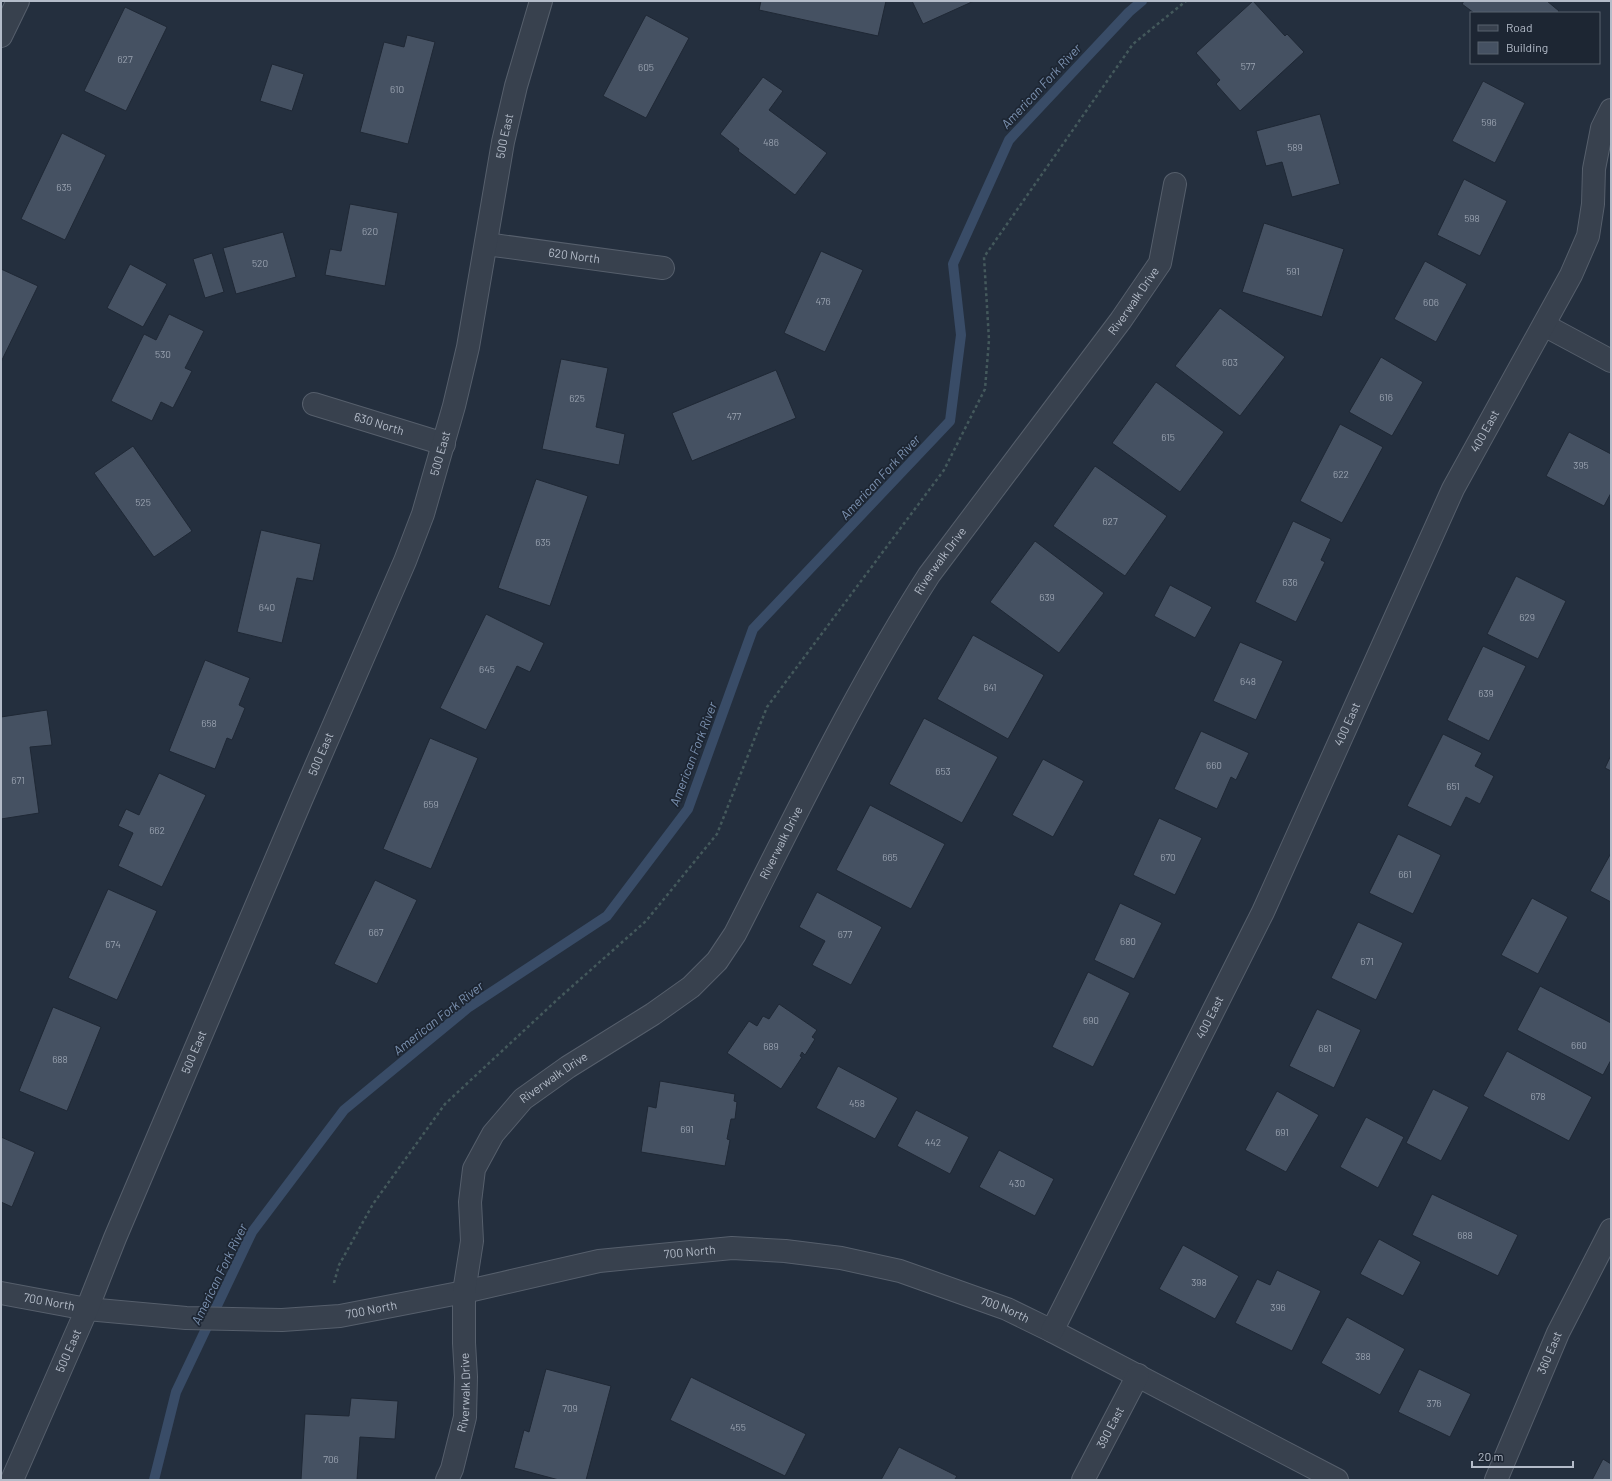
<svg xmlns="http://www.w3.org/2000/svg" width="1612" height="1481" font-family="Barlow,sans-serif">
  <rect width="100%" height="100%" fill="#242f3e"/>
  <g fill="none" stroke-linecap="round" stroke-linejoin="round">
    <path stroke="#394c67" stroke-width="10" d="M154 1480 176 1392 252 1232 344 1110 469 1007 607 916 688 809 753 629 950 421 961 335 953 264 1009 140 1129 12 1142 1"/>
  </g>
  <path fill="#455162" stroke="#1f2835" d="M761 1H886L878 36 759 10Z
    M912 1H974L923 24Z
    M1253 1 1285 36 1287 34 1304 52 1240 111 1216 84 1220 80 1196 53Z
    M1464 1H1547L1559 11 1558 13H1474L1462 4Z
    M125 7 167 27 126 111 84 91Z
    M646 15 689 38 646 118 603 96Z
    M407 35 435 42 408 144 360 132 384 42 404 47Z
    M272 64 304 74 292 111 260 101Z
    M763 77 783 91 769 110 827 153 795 195 738 151 739 149 720 134Z
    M1483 81 1525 103 1495 163 1452 141Z
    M1320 114 1340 184 1292 197 1282 162 1266 166 1256 131Z
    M62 133 106 155 65 240 21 219Z
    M1464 179 1507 201 1480 256 1437 235Z
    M350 204 398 213 385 286 325 275 330 249 341 251Z
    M1264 223 1344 249 1322 317 1242 292Z
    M283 232 296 277 236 294 223 248Z
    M821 251 863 270 825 352 784 333Z
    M212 253 224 292 205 298 193 259Z
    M1425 261 1467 284 1436 342 1394 319Z
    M130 264 167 284 143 327 107 308Z
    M1 269 38 286 1 362Z
    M1220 308 1285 357 1240 416 1175 366Z
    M169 314 204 331 185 368 192 371 173 408 161 402 152 421 111 401 144 334 156 340Z
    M1381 357 1423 382 1392 436 1349 412Z
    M561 359 608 368 596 427 625 434 619 465 542 449Z
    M776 370 796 418 692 461 672 413Z
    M1156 382 1224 432 1180 492 1112 443Z
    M1340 424 1383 447 1342 523 1300 501Z
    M1569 432 1611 454V493L1604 506 1546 476Z
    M133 446 192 531 154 557 94 473Z
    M1095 466 1167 516 1125 576 1053 526Z
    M536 479 588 496 550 606 498 588Z
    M1293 521 1331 539 1321 560 1325 562 1296 622 1255 602Z
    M261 530 321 544 313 581 297 578 282 643 237 632Z
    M1035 541 1104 593 1059 653 990 602Z
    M1516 576 1566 601 1538 659 1487 634Z
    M1170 585 1212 607 1195 638 1154 616Z
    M486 614 544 643 530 672 517 666 486 730 440 708Z
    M973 635 1044 675 1008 739 937 699Z
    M1240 642 1283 661 1256 720 1213 701Z
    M1483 646 1526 666 1489 741 1447 720Z
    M205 660 250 678 239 705 245 708 232 740 227 738 215 769 169 751Z
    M47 710 52 745 30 747 39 813 1 819V717Z
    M924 718 998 757 962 823 889 784Z
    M1201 731 1249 753 1236 780 1231 777 1217 809 1174 789Z
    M1443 734 1482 753 1475 766 1494 776 1480 804 1466 797 1451 827 1407 806Z
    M430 738 478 758 431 869 383 849Z
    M1611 755V771L1605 768Z
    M1043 759 1084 781 1053 837 1012 815Z
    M159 773 206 795 162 887 118 866 133 833 118 826 126 809 139 815Z
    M870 805 945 844 911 909 836 870Z
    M1159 818 1202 838 1175 895 1133 875Z
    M1398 834 1441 855 1413 914 1369 893Z
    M1611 853V902L1590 891Z
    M375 880 417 900 377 984 334 964Z
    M108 889 157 911 117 1000 68 978Z
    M817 892 882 927 851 985 812 965 825 941 799 927Z
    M1532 898 1568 917 1538 974 1501 955Z
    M1120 903 1162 923 1134 979 1094 960Z
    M1358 922 1403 943 1376 1000 1331 978Z
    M1088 972 1130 993 1093 1067 1052 1047Z
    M1540 986 1611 1023V1060L1603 1075 1517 1030Z
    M779 1004 817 1030 812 1037 815 1039 805 1055 802 1052 800 1056 802 1057 781 1089 727 1053 749 1021 757 1026 763 1016 769 1019Z
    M53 1007 101 1027 67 1111 19 1091Z
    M1317 1009 1361 1030 1334 1088 1289 1066Z
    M1507 1051 1592 1097 1569 1141 1483 1096Z
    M838 1066 898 1098 875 1139 816 1108Z
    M660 1081 735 1094 734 1101 737 1102 735 1119H731L727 1139 730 1140 725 1166 641 1152 648 1106 656 1108Z
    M1433 1089 1469 1107 1441 1161 1406 1143Z
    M1277 1091 1319 1115 1286 1172 1245 1150Z
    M916 1110 969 1137 950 1174 897 1146Z
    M1366 1117 1404 1137 1378 1188 1340 1167Z
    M1 1137 35 1152 12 1207 1 1202Z
    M999 1150 1054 1179 1035 1216 979 1187Z
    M1432 1194 1518 1235 1498 1276 1412 1235Z
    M1379 1239 1421 1262 1403 1296 1360 1274Z
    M1183 1245 1239 1276 1215 1319 1159 1289Z
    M1277 1270 1321 1291 1292 1351 1235 1323 1257 1279 1270 1285Z
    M1347 1317 1405 1349 1380 1395 1321 1363Z
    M546 1369 611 1386 586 1480H559L514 1468 524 1430 529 1432Z
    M1419 1369 1471 1394 1450 1437 1398 1412Z
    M691 1377 806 1434 785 1476 670 1420Z
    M351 1398 398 1401 395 1439 360 1437 357 1480H301L305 1414 349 1416Z
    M899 1447 957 1476 955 1479 957 1480H881Z
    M1603 1459 1611 1464V1480H1592Z"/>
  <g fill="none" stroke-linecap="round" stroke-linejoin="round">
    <g stroke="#565f6c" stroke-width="24">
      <g id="minor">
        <path d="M1 36 18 1"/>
        <path id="s1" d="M486 244 663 268"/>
        <path d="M1544 325 1611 361"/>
        <path id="s2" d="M314 404 444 444"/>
        <path id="s3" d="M1 1293 87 1309 186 1318 282 1320 340 1316 464 1292 599 1261 732 1248 785 1251 841 1258 900 1271 1007 1309 1052 1331 1337 1480"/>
        <path id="s4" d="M1052 1331 1263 912 1453 489 1571 275 1588 236 1593 204 1594 169 1602 128 1611 110"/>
        <path id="s5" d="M12 1480 87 1309 115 1238 302 798 405 561 423 514 454 406 468 347 503 142 516 86 541 1"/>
        <path id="s6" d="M447 1480 452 1469 465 1417 466 1377 464 1343V1292L472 1241 470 1202 474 1169 493 1134 523 1099 568 1067 653 1014 691 987 717 961 735 934C797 813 856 689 929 575L1121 320 1160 263 1175 184"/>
        <path id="s7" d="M1083 1480 1138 1375"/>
        <path id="s8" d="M1496 1480 1558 1333 1611 1230"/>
      </g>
    </g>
    <path stroke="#44595c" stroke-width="2.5" stroke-dasharray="3 3" stroke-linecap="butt" d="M334 1283 339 1265 373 1204 445 1104 559 998 646 921 717 834 767 707 944 470 985 389 989 340 984 257 1133 44 1186 1"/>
    <use href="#minor" stroke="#38414e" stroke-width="22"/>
  </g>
  <g text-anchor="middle" stroke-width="3.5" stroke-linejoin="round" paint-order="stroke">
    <g font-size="10" fill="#98a1af">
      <text x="125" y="63">627</text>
      <text x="1248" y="70">577</text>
      <text x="646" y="71">605</text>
      <text x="397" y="93">610</text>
      <text x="1489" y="126">596</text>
      <text x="771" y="146">486</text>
      <text x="1295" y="151">589</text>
      <text x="64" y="191">635</text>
      <text x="1472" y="222">598</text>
      <text x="370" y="235">620</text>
      <text x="260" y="267">520</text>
      <text x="1293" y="275">591</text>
      <text x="823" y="305">476</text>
      <text x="1431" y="306">606</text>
      <text x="163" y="358">530</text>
      <text x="1230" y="366">603</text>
      <text x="1386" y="401">616</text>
      <text x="577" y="402">625</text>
      <text x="734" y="420">477</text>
      <text x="1168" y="441">615</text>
      <text x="1581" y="469">395</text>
      <text x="1341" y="478">622</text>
      <text x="143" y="506">525</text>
      <text x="1110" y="525">627</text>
      <text x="543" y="546">635</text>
      <text x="1290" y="586">636</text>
      <text x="1047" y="601">639</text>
      <text x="267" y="611">640</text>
      <text x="1527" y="621">629</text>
      <text x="487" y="673">645</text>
      <text x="1248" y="685">648</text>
      <text x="990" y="691">641</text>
      <text x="1486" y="697">639</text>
      <text x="209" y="727">658</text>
      <text x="1214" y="769">660</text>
      <text x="943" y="775">653</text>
      <text x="18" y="784">671</text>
      <text x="1453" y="790">651</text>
      <text x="431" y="808">659</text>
      <text x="157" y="834">662</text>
      <text x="890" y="861">665</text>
      <text x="1168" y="861">670</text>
      <text x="1405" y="878">661</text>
      <text x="376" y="936">667</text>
      <text x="845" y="938">677</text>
      <text x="1128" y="945">680</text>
      <text x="113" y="948">674</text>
      <text x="1367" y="965">671</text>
      <text x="1091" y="1024">690</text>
      <text x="1579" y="1049">660</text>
      <text x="771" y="1050">689</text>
      <text x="1325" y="1052">681</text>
      <text x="60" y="1063">688</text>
      <text x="1538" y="1100">678</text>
      <text x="857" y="1107">458</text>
      <text x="687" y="1133">691</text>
      <text x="1282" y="1136">691</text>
      <text x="933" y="1146">442</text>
      <text x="1017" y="1187">430</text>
      <text x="1465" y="1239">688</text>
      <text x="1199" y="1286">398</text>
      <text x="1278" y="1311">396</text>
      <text x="1363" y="1360">388</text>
      <text x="1434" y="1407">376</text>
      <text x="570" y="1412">709</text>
      <text x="738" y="1431">455</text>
      <text x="331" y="1463">706</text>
    </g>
    <g font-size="12" fill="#b4bcc9" stroke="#1d2633">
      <text dy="4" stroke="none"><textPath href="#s5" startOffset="1437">500 East</textPath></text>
      <text dy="4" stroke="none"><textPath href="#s1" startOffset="89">620 North</textPath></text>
      <text dy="4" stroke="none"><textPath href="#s6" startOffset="1422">Riverwalk Drive</textPath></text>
      <text dy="4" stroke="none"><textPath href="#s2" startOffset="68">630 North</textPath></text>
      <text dy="4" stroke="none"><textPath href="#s4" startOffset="999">400 East</textPath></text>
      <text dy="4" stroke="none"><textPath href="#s5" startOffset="1113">500 East</textPath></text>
      <text dy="4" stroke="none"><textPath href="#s6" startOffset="1098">Riverwalk Drive</textPath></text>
      <text dy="4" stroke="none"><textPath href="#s4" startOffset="675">400 East</textPath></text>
      <text dy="4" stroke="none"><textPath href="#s5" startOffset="789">500 East</textPath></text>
      <text dy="4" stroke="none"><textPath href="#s6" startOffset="774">Riverwalk Drive</textPath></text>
      <text dy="4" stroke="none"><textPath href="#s4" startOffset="351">400 East</textPath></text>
      <text dy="4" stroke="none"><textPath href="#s5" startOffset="465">500 East</textPath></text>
      <text dy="4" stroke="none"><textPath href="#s6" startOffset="438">Riverwalk Drive</textPath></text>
      <text dy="4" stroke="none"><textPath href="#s3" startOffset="697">700 North</textPath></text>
      <text dy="4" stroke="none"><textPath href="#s3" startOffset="49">700 North</textPath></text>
      <text dy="4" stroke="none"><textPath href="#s3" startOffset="373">700 North</textPath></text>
      <text dy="4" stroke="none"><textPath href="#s3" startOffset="1021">700 North</textPath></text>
      <text dy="4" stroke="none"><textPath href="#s5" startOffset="141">500 East</textPath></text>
      <text dy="4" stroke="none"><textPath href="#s8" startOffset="138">360 East</textPath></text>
      <text dy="4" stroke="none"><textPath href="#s6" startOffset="90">Riverwalk Drive</textPath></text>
      <text dy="4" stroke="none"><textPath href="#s7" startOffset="59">390 East</textPath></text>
    </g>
    <g font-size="13" font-style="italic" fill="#7c92b1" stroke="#1d2633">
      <text transform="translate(1041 86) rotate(-47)" y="5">American Fork River</text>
      <text transform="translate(880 477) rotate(-47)" y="5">American Fork River</text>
      <text transform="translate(693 754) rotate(-69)" y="5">American Fork River</text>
      <text transform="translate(438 1018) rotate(-38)" y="5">American Fork River</text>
      <text transform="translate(219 1274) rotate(-64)" y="5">American Fork River</text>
    </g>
  </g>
  <rect width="1612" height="1481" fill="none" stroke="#b4bcc9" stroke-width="4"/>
  <rect x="1470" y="12" width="130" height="52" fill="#1d2633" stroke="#59626f"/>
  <rect x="1478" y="25" width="20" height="6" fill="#38414e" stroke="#59626f"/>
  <text x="1506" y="32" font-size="12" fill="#b4bcc9">Road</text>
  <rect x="1478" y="42" width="20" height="12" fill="#455162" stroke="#59626f"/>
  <text x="1506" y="52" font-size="12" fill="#b4bcc9">Building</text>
  <path d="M1472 1461v6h101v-6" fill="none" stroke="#b4bcc9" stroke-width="2"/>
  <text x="1478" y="1461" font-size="12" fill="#b4bcc9" stroke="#1d2633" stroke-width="3" paint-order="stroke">20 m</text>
</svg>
